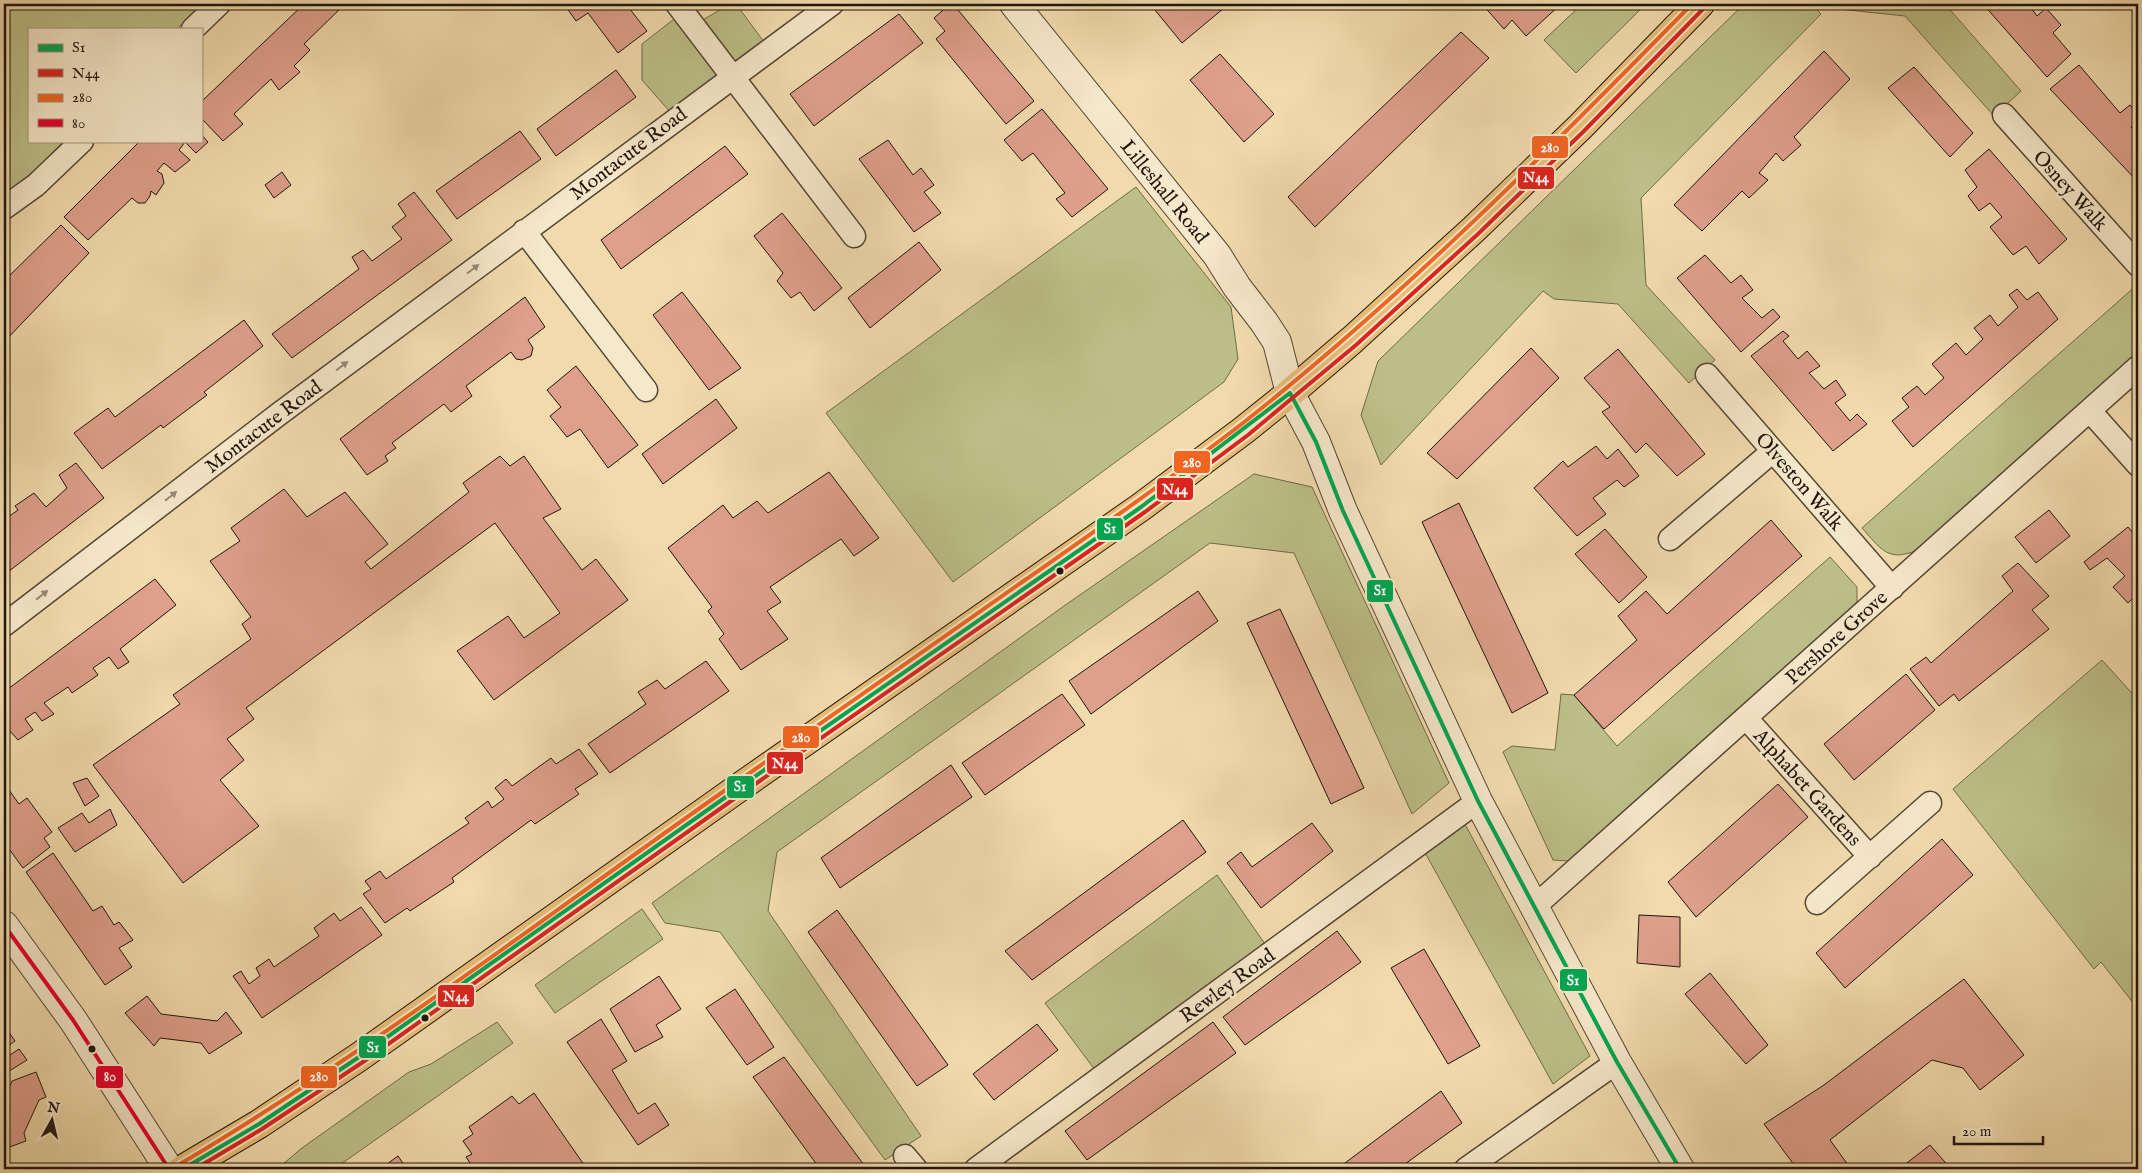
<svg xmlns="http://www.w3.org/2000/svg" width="2142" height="1173" font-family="'IM FELL English',serif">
  <rect width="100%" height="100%" fill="#f1dbad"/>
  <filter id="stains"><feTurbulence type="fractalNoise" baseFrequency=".004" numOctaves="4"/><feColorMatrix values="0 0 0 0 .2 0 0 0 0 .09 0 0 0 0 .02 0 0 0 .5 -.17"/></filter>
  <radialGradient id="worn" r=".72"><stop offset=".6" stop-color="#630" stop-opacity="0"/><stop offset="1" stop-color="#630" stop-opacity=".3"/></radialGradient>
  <path fill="#bdbf88" stroke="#6e6a4a" d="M4 4H202L177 29H29V141H64L28 177 4 195Z
    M730 4H736L767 46 671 113 642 80V44L678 16 689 28Z
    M1582 4H1646L1576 73 1544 40Z
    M1744 4H1811L1821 14 1641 198 1646 285 1715 360 1689 383 1618 304 1554 299 1543 291 1381 465 1361 415 1378 361Z
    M1825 4H1945L2021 91 1994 116 1905 16 1829 8Z
    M1136 187 1231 307 1238 359 1224 382 953 582 826 413Z
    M2138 284V355L1917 550C1888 563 1880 548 1862 528Z
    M1254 474 1312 487 1449 783 1412 814 1294 553 1210 543 777 852 768 911 921 1136 885 1160 720 932 665 923 652 903 1064 606Z
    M1830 557 1857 587V607L1569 861 1553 860 1503 752 1512 746 1555 750 1561 694 1574 695 1617 746Z
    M2102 660 2138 700V1009L2101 962 2094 969 1953 789Z
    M1458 824 1466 826 1590 1056 1553 1084 1423 849Z
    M1217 875 1265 944 1095 1070 1045 1003Z
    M642 909 663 939 555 1013 535 985Z
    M497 1022 513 1043 334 1169H277L302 1148 409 1072 431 1064Z"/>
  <path fill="#de9f8b" stroke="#1f150d" d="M304 4H345L304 44 310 50 294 66 300 72 279 90 271 79 234 114 243 124 223 141 201 118V102Z
    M564 4H626L647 31 618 53 588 13 576 21Z
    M950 4H953L1034 101 1006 124 936 39 945 31 934 18Z
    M1150 4H1220L1224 8 1182 43Z
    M1482 4H1498L1499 6 1502 4H1561L1526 36 1512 20 1504 29Z
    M1983 4H2028L2037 16 2046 8 2061 25 2053 33 2071 54 2047 77Z
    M899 14 923 43 814 126 790 94Z
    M1461 32 1489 58 1315 227 1288 197Z
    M1824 51 1850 79 1794 137 1801 145 1783 161 1776 153 1759 173 1768 180 1749 198 1742 191 1702 231 1674 205Z
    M1220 54 1274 114 1244 142 1190 80Z
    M2079 65 2120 113 2130 105 2138 115V122L2131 127 2138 135 2137 181 2050 89Z
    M1914 67 1973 133 1950 157 1888 88Z
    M616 70 636 97 556 156 537 129Z
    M1042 109 1108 189 1072 217 1056 199 1065 193 1033 153 1022 161 1004 140Z
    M520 131 541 159 457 219 436 191Z
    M201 134 208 142 196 153 185 142 179 150 190 160 175 172 164 163 157 171 162 174 164 183 156 195 151 191 150 196 145 203H138L132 198 88 240 64 217 140 141H201Z
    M888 140 913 175 921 168 934 185 924 192 941 213 914 232 859 159Z
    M725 146 748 174 621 269 601 240Z
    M1989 149 2067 239 2039 264 2026 246 2013 255 1990 227 2002 217 1990 203 1979 211 1968 196 1977 187 1965 170Z
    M282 172 291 185 274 198 265 185Z
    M414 192 452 240 292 358 272 334 359 269 352 257 363 250 372 261 402 239 392 227 406 216 398 204Z
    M782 213 842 288 814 311 800 292 791 298 777 281 783 273 754 236Z
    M61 225 89 253 4 342V281Z
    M919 242 941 270 870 328 848 298Z
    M1705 255 1731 283 1741 275 1753 290 1742 298 1762 318 1773 309 1780 317 1741 352 1677 278Z
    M2017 289 2027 300 2038 292 2058 319 1913 447 1892 421 1909 407 1902 398 1917 386 1925 395 1944 378 1932 364 1956 343 1966 355 1983 339 1974 328 1990 315 1998 326 2018 307 2009 295Z
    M682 292 741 368 709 390 653 315Z
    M525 297 545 327 528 340 533 348 531 356 522 360 516 359 511 352 466 386 472 396 451 412 444 404 392 443 396 448 385 456 388 461 367 475 340 439Z
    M244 320 263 346 204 392 207 395 163 428 161 425 102 469 74 433 108 408 115 417Z
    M1783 331 1789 336 1783 341 1798 359 1807 351 1820 366 1809 373 1824 389 1836 380 1846 395 1835 403 1850 421 1857 414 1867 424 1833 451 1751 356Z
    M1531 348 1559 378 1457 479 1427 453Z
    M1618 349 1705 454 1677 476 1646 443 1636 453 1602 412 1610 407 1584 378Z
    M576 366 638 445 608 468 580 429 567 437 550 416 561 407 547 390Z
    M716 399 737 428 663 484 642 454Z
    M1596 446 1607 459 1618 449 1639 476 1624 487 1617 480 1593 498 1606 514 1577 536 1534 488 1563 461 1568 467Z
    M500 456 510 466 524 456 561 509 543 518 582 570 596 559 628 600 494 700 457 651 508 616 524 638 560 613 495 523 246 708 254 719 227 739 244 760 220 780 259 826 183 883 93 765 180 704 173 695 251 639 242 624 251 617 210 561 240 541 231 528 284 489 307 517 345 492 388 544 365 562 371 569 469 492 463 483Z
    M76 463 104 498 4 575V536L8 533 4 526V520L18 510 15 506 34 493 46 507 67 488 59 475Z
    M829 472 879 538 854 556 841 539 770 587 781 602 767 611 788 639 741 670 719 639 724 634 708 611 712 607 668 548 723 505 733 518 757 501 768 513Z
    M1459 503 1548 693 1512 713 1422 522Z
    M2049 510 2070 536 2036 563 2015 537Z
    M1771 520 1802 556 1604 729 1574 695 1637 640 1618 616 1646 591 1667 614Z
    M2128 527 2138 539V593L2128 603 2113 587 2125 576 2107 558 2090 570 2084 562Z
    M1605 529 1647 577 1619 603 1575 554Z
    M2018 563 2049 596 2032 610 2049 629 1959 701 1954 694 1939 706 1910 669 1926 657 1931 663 2013 591 2002 576Z
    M155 579 176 605 120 649 129 662 118 669 109 657 93 668 98 675 72 693 68 687 44 703 54 714 42 721 35 712 25 719 33 730 18 740 9 730 4 734V692Z
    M1198 591 1218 621 1091 714 1069 681Z
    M1280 609 1364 788 1331 804 1247 623Z
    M706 661 729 691 610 773 588 744 646 704 638 692 657 680 665 689Z
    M1906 674 1935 710 1854 780 1824 744Z
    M1062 694 1085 725 985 795 962 763Z
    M579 749 598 774 575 789 579 794 535 824 531 820 452 878 454 882 410 911 407 908 385 923 363 894 371 889 365 881 380 871 386 879 469 823 465 818 488 801 492 808 504 799 495 788 506 779 512 786 551 758 556 764Z
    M951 765 972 797 840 888 821 858Z
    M87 778 99 796 85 806 73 783Z
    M4 783 19 804 27 798 52 832 44 838 50 847 23 868 4 842Z
    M1778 784 1808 817 1696 917 1668 882Z
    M110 809 117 825 75 852 58 828 82 813 89 823Z
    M1183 820 1206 852 1032 980 1005 951Z
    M1312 823 1333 851 1261 908 1227 863 1241 852 1252 867Z
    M1942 839 1973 875 1845 988 1816 953Z
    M53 853 93 911 102 906 114 925 119 922 133 940 119 948 132 967 105 985 26 872Z
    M361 907 382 935 262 1018 233 976 241 971 249 984 260 976 256 968 269 959 274 967 319 936 314 928 334 913 340 921Z
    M837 910 948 1065 917 1086 808 932Z
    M1639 915 1680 917V967L1637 963Z
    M1337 931 1361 962 1245 1045 1223 1017Z
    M1424 949 1480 1046 1448 1064 1391 968Z
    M1710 973 1768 1045 1746 1064 1685 994Z
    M659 976 681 1009 656 1025 663 1037 635 1052 610 1009Z
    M1964 979 2024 1055 1980 1090 1963 1068 1932 1060 1830 1140 1851 1169H1797L1764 1124 1824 1085Z
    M735 989 774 1047 747 1065 706 1008Z
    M147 996 161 1014 217 1021 226 1012 242 1033 209 1054 201 1043 160 1038 154 1046 125 1013Z
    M601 1019 627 1061 612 1070 638 1114 655 1103 669 1125 638 1145 567 1042Z
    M1213 1022 1236 1053 1087 1160 1065 1131Z
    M1037 1024 1058 1050 994 1100 973 1074Z
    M4 1025 15 1041 4 1049Z
    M19 1049 27 1060 6 1073 4 1071V1059Z
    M784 1057 867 1169H820L753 1077Z
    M36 1072 46 1097 39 1100 24 1133 26 1141 4 1149V1100L12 1081Z
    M1441 1091 1462 1123 1398 1169H1337Z
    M534 1093 587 1169H474L466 1157 472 1154 463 1141 473 1134 469 1127 512 1096 519 1104Z
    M1930 1145 1951 1169H1899Z
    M398 1156 407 1169H380Z"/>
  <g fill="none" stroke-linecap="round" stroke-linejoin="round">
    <g stroke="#544635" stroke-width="25">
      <path id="minor" d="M677 4 854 236
        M193 29 219 4
        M2004 115 2138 265
        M4 208 36 185 82 141
        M524 231 646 390
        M1707 375 1892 588
        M2090 411 2138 465
        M1670 539 1773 451
        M4 625 279 414 832 4
        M1746 718 1870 857
        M1817 903 1930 803
        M1534 907 2138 367
        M905 1156 916 1169
        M976 1169 1478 801
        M1466 1169 1617 1062"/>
    </g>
    <g stroke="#544635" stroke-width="30">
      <path id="tertiary" d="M1014 4 1217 255 1237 287 1264 322 1277 342 1290 393 1316 442 1343 511 1478 801 1617 1062 1680 1169
        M4 925 73 1020 169 1169"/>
    </g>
    <g stroke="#1f150d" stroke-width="30">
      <path id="primary" d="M183 1169 259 1124 359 1057 737 789 1141 507 1244 430 1290 393 1352 340 1474 229 1580 127 1700 4"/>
    </g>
    <use href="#minor" stroke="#f6e8ca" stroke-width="22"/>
    <use href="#tertiary" stroke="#f6e8ca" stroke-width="28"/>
    <use href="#primary" stroke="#e8be76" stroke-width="28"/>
    <g stroke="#f6e8ca" stroke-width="8">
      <path id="bus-1" d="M1290 393 1316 442 1343 511 1478 801 1617 1062 1680 1169
        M183 1169 259 1124 359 1057 737 789 1141 507 1290 393"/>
    </g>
    <g stroke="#f6e8ca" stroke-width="8">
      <path id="bus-2" d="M195 1169 262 1129 363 1062 741 794 1145 512 1248 435 1356 345 1478 234 1584 131 1704 8"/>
    </g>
    <g stroke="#f6e8ca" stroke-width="8">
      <path id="bus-3" d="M180 1164C372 1050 551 912 734 784 831 716 928 648 1025 580 1098 529 1172 478 1243 423 1404 296 1549 150 1692 4"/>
    </g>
    <g stroke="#f6e8ca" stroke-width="8">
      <path id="bus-4" d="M4 925 73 1020 169 1169"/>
    </g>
    <use href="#bus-1" stroke="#00a651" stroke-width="4"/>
    <use href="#bus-2" stroke="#dc241f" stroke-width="4"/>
    <use href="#bus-3" stroke="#f26522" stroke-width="4"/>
    <use href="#bus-4" stroke="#e4002b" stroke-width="4"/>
  </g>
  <defs><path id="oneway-solid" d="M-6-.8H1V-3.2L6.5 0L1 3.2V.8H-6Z" transform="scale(1.25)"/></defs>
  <g fill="#958975">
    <use href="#oneway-solid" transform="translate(473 269) rotate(-37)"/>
    <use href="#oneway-solid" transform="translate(342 366) rotate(-37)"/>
    <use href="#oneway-solid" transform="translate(171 496) rotate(-38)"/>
    <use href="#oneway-solid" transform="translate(42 595) rotate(-38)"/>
  </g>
  <g fill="#1f150d" stroke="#f6e8ca" stroke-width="2">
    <circle cx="1060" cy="571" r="4.5"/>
    <circle cx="425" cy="1018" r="4.5"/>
    <circle cx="92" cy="1049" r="4.5"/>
  </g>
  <g text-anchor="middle" stroke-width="5" stroke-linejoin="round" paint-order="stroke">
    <g font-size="20" fill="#1f150d" stroke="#f6e8ca">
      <text transform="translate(628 153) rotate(-37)" y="7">Montacute Road</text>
      <text transform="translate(2071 190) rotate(48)" y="7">Osney Walk</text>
      <text transform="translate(1165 191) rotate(51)" y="7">Lilleshall Road</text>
      <text transform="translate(263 426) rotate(-37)" y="7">Montacute Road</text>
      <text transform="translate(1800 481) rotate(49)" y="7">Olveston Walk</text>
      <text transform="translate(1836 637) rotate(-42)" y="7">Pershore Grove</text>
      <text transform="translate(1808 787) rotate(48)" y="7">Alphabet Gardens</text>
      <text transform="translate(1227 985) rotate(-36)" y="7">Rewley Road</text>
    </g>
  </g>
  <g stroke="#f6e8ca" stroke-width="2">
    <rect x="1531" y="135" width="38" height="24" rx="5" fill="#f26522"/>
    <rect x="1517" y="166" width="38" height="24" rx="5" fill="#dc241f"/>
    <rect x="1173" y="450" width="38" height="24" rx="5" fill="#f26522"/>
    <rect x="1156" y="477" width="38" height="24" rx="5" fill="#dc241f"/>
    <rect x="1096" y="517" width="28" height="24" rx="5" fill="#00a651"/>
    <rect x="1366" y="579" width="28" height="24" rx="5" fill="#00a651"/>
    <rect x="782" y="725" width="38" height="24" rx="5" fill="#f26522"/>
    <rect x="766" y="751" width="38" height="24" rx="5" fill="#dc241f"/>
    <rect x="726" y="775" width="29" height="24" rx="5" fill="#00a651"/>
    <rect x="1559" y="968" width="29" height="24" rx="5" fill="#00a651"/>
    <rect x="437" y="984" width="38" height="24" rx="5" fill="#dc241f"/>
    <rect x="358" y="1035" width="29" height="24" rx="5" fill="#00a651"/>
    <rect x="300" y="1065" width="38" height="24" rx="5" fill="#f26522"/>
    <rect x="95" y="1065" width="29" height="24" rx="5" fill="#e4002b"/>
  </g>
  <g font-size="14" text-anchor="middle" font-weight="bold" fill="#fff">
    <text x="1550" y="152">280</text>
    <text x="1536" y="182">N44</text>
    <text x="1192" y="467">280</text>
    <text x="1175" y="494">N44</text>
    <text x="1110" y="533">S1</text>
    <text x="1380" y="595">S1</text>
    <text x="801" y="742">280</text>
    <text x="785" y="768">N44</text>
    <text x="740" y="791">S1</text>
    <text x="1573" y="985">S1</text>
    <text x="456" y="1001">N44</text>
    <text x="373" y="1052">S1</text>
    <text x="319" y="1081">280</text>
    <text x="110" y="1081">80</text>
  </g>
  <rect width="2142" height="1173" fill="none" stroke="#f1dbad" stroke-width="20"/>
  <rect x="5" y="5" width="2132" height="1163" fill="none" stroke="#1f150d" stroke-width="2.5"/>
  <rect x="10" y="10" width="2122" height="1153" fill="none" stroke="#1f150d"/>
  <rect x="28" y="28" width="175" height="115" fill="#f6e8ca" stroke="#a0947e"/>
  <rect x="38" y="44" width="25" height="8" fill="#00a651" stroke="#a0947e"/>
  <text x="72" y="52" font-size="15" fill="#1f150d">S1</text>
  <rect x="38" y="69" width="25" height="8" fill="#dc241f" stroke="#a0947e"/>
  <text x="72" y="78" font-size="15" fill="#1f150d">N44</text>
  <rect x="38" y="94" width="25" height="8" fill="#f26522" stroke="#a0947e"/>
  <text x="72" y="102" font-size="15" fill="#1f150d">280</text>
  <rect x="38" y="119" width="25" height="8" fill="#e4002b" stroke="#a0947e"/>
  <text x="72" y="128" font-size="15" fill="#1f150d">80</text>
  <g transform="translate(52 1120) rotate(8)" stroke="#f6e8ca" stroke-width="4" paint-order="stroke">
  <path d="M0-4L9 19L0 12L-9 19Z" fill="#1f150d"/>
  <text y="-8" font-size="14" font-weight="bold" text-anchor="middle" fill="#1f150d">N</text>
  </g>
  <path d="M1954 1136v8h89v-8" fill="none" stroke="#1f150d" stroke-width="2.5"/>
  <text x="1962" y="1136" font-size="15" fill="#1f150d" stroke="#f6e8ca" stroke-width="4" paint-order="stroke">20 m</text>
  <rect width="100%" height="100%" filter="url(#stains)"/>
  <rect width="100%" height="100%" fill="url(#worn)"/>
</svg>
